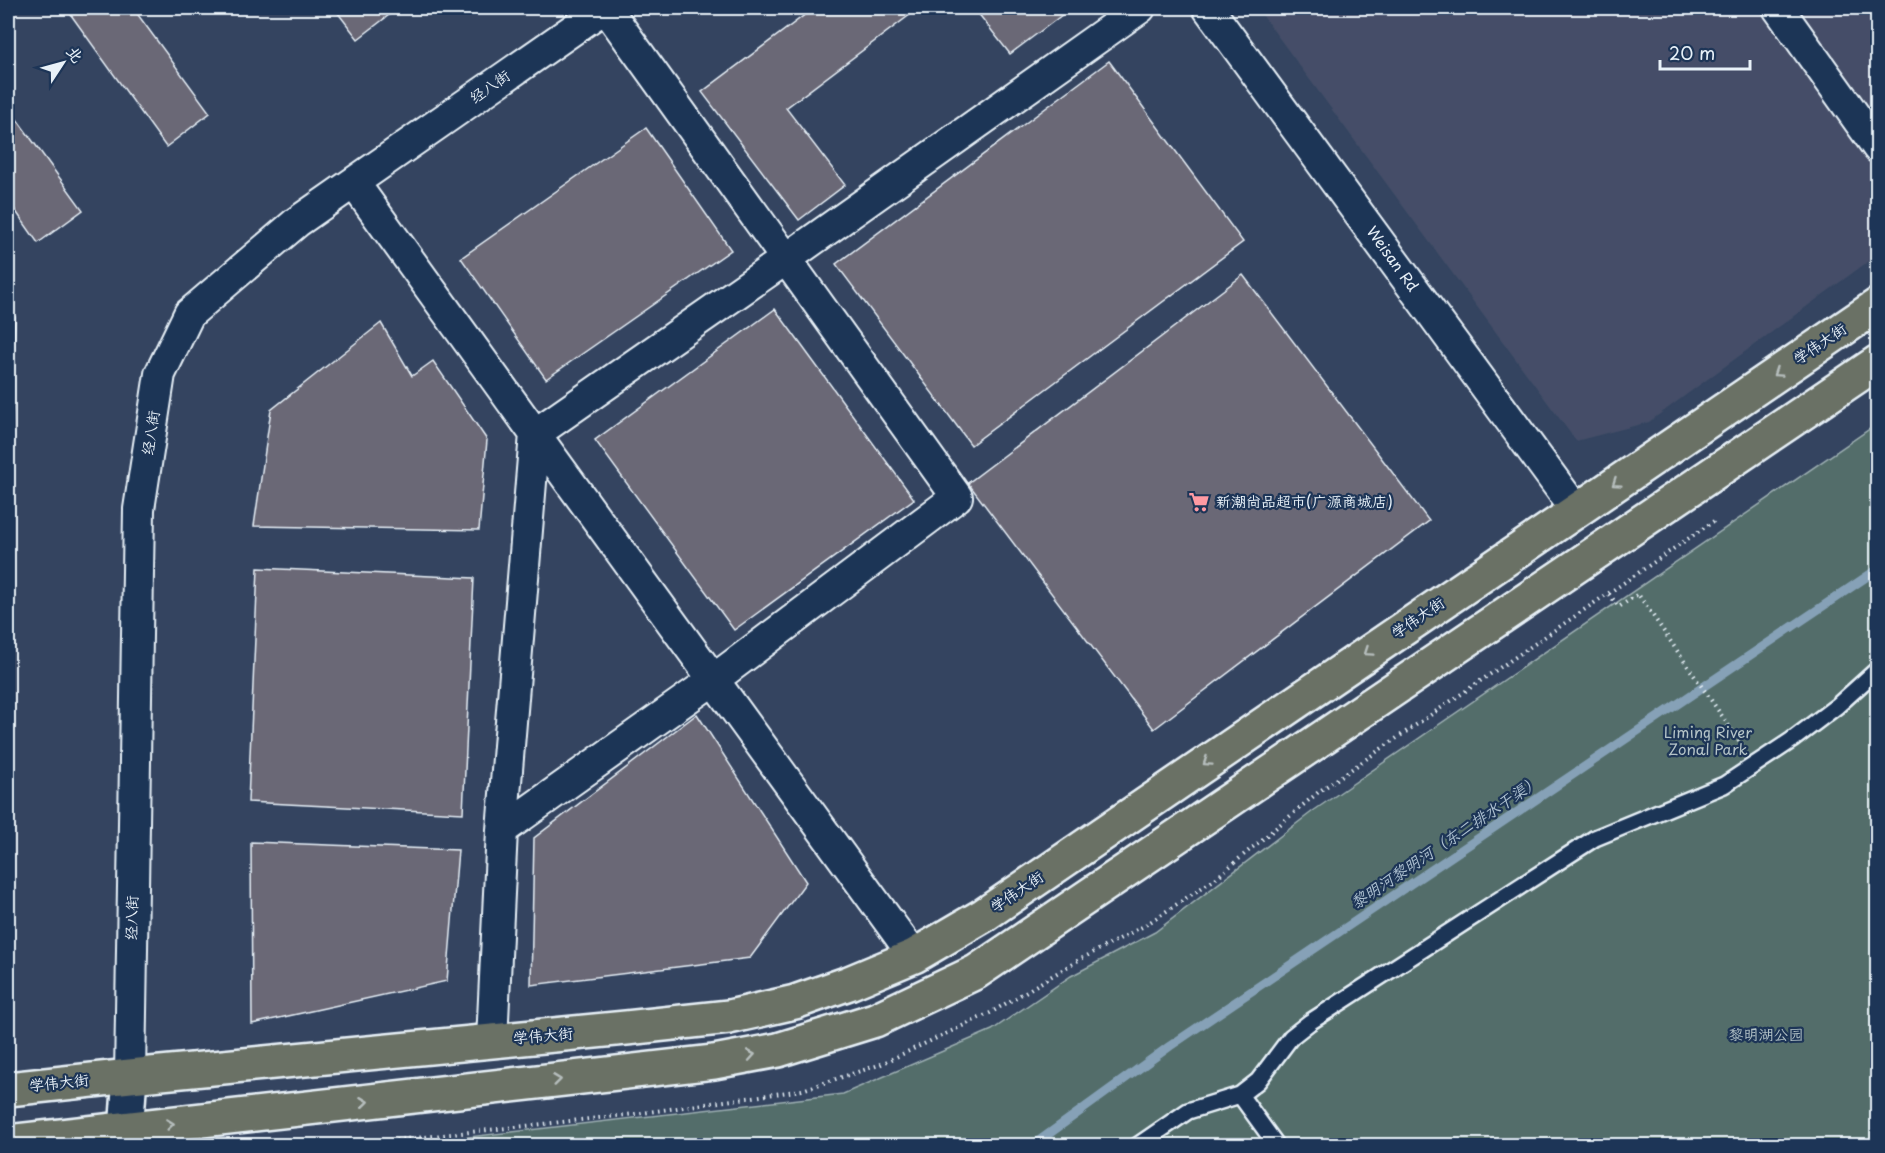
<svg xmlns="http://www.w3.org/2000/svg" width="1885" height="1153" font-family="'Playpen Sans','LXGW WenKai TC',sans-serif">
  <rect width="100%" height="100%" fill="#344460"/>
  <filter id="ink" filterUnits="userSpaceOnUse"><feTurbulence type="fractalNoise" baseFrequency=".0167" numOctaves="2"/><feDisplacementMap in="SourceGraphic" scale="12" xChannelSelector="R" yChannelSelector="G"/><feConvolveMatrix kernelMatrix="1 2 1 2 8 2 1 2 1" color-interpolation-filters="sRGB"/></filter>
  <g filter="url(#ink)">
    <path fill="#444e67" d="M1257 8H1877V255L1649 422 1576 441Z"/>
    <path fill="#526d6b" stroke="#9dafb2" stroke-width="1.5" d="M1877 424V1145L390 1146 843 1094 992 1030 1071 976 1155 932 1313 811Z"/>
    <g fill="none" stroke-linecap="round" stroke-linejoin="round">
      <path stroke="#86a1b7" stroke-width="9" d="M1032 1146 1170 1046 1878 569"/>
    </g>
    <path fill="#6b6776" stroke="#e8f1f8" stroke-width="1.5" d="M66 8H133L210 113 166 147Z
      M334 8H398L358 39Z
      M814 8H919L786 108 845 185 799 220 702 92Z
      M974 8H1069L1070 9 1010 54Z
      M1109 61 1243 242 971 445 836 264Z
      M8 107 83 210 38 243 8 200Z
      M646 128 731 250 546 379 461 258Z
      M1243 275 1429 521 1154 729 968 483Z
      M775 309 914 499 734 630 595 440Z
      M8 317H15L8 562Z
      M381 323 412 376 433 361 487 440 479 530 254 526 271 410Z
      M258 568 474 578 463 813 248 802Z
      M697 714 806 882 750 958 531 985 534 838Z
      M251 842 458 850 447 981 252 1024Z"/>
    <g fill="none" stroke-linecap="round" stroke-linejoin="round">
      <g stroke="#e8f1f8" stroke-width="20">
        <path id="lane" d="M1240 1095 1277 1146
          M1137 1146 1188 1111 1240 1095 1258 1081 1291 1037 1310 1022 1595 838 1724 785 1792 740 1837 706 1878 669"/>
      </g>
      <g stroke="#e8f1f8" stroke-width="34">
        <path id="street" d="M1208 8 1576 510
          M1778 8 1878 148
          M354 183 535 434 502 830 492 1041
          M502 830 713 680 957 497 606 8
          M914 956 535 434 786 259 1140 8
          M130 1076 139 509 160 374 189 314 297 222 604 8"/>
      </g>
      <g stroke="#e8f1f8" stroke-width="38">
        <path id="secondary" d="M125 1146 130 1076"/>
      </g>
      <g stroke="#e8f1f8" stroke-width="38">
        <path id="primary" d="M8 1089 130 1076 626 1028 729 1017 795 1002 849 983 914 956 984 915 1878 305
          M8 1142 714 1062 778 1050 875 1020 976 972 1878 362"/>
      </g>
      <path stroke="#e8f1f8" stroke-width="4" stroke-dasharray="1.5 4.5" stroke-linecap="butt" d="M1609 594 1619 607 1638 594 1742 745
        M342 1146 635 1114 802 1090 879 1065 990 1013 1077 961 1144 926 1215 879 1321 790 1714 521"/>
      <use href="#lane" stroke="#1d3557" stroke-width="15"/>
      <use href="#street" stroke="#1d3557" stroke-width="30"/>
      <use href="#secondary" stroke="#1d3557" stroke-width="33"/>
      <use href="#primary" stroke="#6b7165" stroke-width="33"/>
    </g>
    <defs><path id="oneway-chevron" d="M-2-3.5L2.5 0L-2 3.5" fill="none" stroke-width="1.6" stroke-linecap="round" stroke-linejoin="round" transform="scale(1.5)"/></defs>
    <g stroke="#b6bebd">
      <use href="#oneway-chevron" transform="translate(1777 373) rotate(146)"/>
      <use href="#oneway-chevron" transform="translate(1616 483) rotate(146)"/>
      <use href="#oneway-chevron" transform="translate(1368 652) rotate(146)"/>
      <use href="#oneway-chevron" transform="translate(1207 762) rotate(146)"/>
      <use href="#oneway-chevron" transform="translate(751 1055) rotate(-10)"/>
      <use href="#oneway-chevron" transform="translate(557 1080) rotate(-7)"/>
      <use href="#oneway-chevron" transform="translate(364 1102) rotate(-7)"/>
      <use href="#oneway-chevron" transform="translate(170 1124) rotate(-7)"/>
    </g>
  </g>
  <defs>
    <g id="supermarket-bare" transform="scale(1.62)"><path d="M-6-5.5h2.5l.6 2H6L4.5 2H-2.5L-4.4-4H-6ZM-1.5 3.2a1.3 1.3 0 1 0 .1 0ZM3 3.2a1.3 1.3 0 1 0 .1 0Z" fill="#ff9aa2" stroke="#1d3557" stroke-width="2.5" paint-order="stroke"/></g>
  </defs>
  <g fill-rule="evenodd">
    <use href="#supermarket-bare" x="1199" y="502"/>
  </g>
  <g text-anchor="middle" stroke-width="4.5" stroke-linejoin="round" paint-order="stroke">
    <g font-size="15" fill="#e8f1f8" stroke="#1d3557">
      <text transform="translate(490 87) rotate(-35)" y="5">经八街</text>
      <text transform="translate(1392 259) rotate(54)" y="5">Weisan Rd</text>
      <text transform="translate(1820 344) rotate(-34)" y="5">学伟大街</text>
      <text transform="translate(151 433) rotate(-81)" y="5">经八街</text>
      <text transform="translate(1418 618) rotate(-34)" y="5">学伟大街</text>
      <text transform="translate(1017 892) rotate(-34)" y="5">学伟大街</text>
      <text transform="translate(132 918) rotate(-89)" y="5">经八街</text>
      <text transform="translate(543 1036) rotate(-5)" y="5">学伟大街</text>
      <text transform="translate(59 1083) rotate(-6)" y="5">学伟大街</text>
    </g>
    <g font-size="15" fill="#e8f1f8" stroke="#1d3557" text-anchor="start">
      <text x="1216" y="507">新潮尚品超市(广源商城店)</text>
    </g>
    <g font-size="15" fill="#b4c3c7" stroke="#1d3557">
      <text x="1708" y="738">Liming River<tspan x="1708" dy="17">Zonal Park</tspan></text>
      <text x="1766" y="1040">黎明湖公园</text>
    </g>
    <g font-size="16" font-style="italic" fill="#afc2d2" stroke="#1d3557">
      <text transform="translate(1445 842) rotate(-34)" y="6">黎明河黎明河（东二排水干渠）</text>
    </g>
  </g>
  <rect width="1885" height="1153" fill="none" stroke="#1d3557" stroke-width="30"/>
  <rect x="15" y="15" width="1855" height="1123" fill="none" stroke="#e8f1f8" stroke-width="2" filter="url(#ink)"/>
  <g transform="translate(63 63) rotate(54)" stroke="#1d3557" stroke-width="4.5" paint-order="stroke">
  <path d="M0-4.5L10 22L0 15L-10 22Z" fill="#e8f1f8"/>
  <text y="-9" font-size="16" font-weight="bold" text-anchor="middle" fill="#e8f1f8">北</text>
  </g>
  <path d="M1660 60v9h90v-9" fill="none" stroke="#e8f1f8" stroke-width="3"/>
  <text x="1669" y="60" font-size="18" fill="#e8f1f8" stroke="#1d3557" stroke-width="4.5" paint-order="stroke">20 m</text>
</svg>
